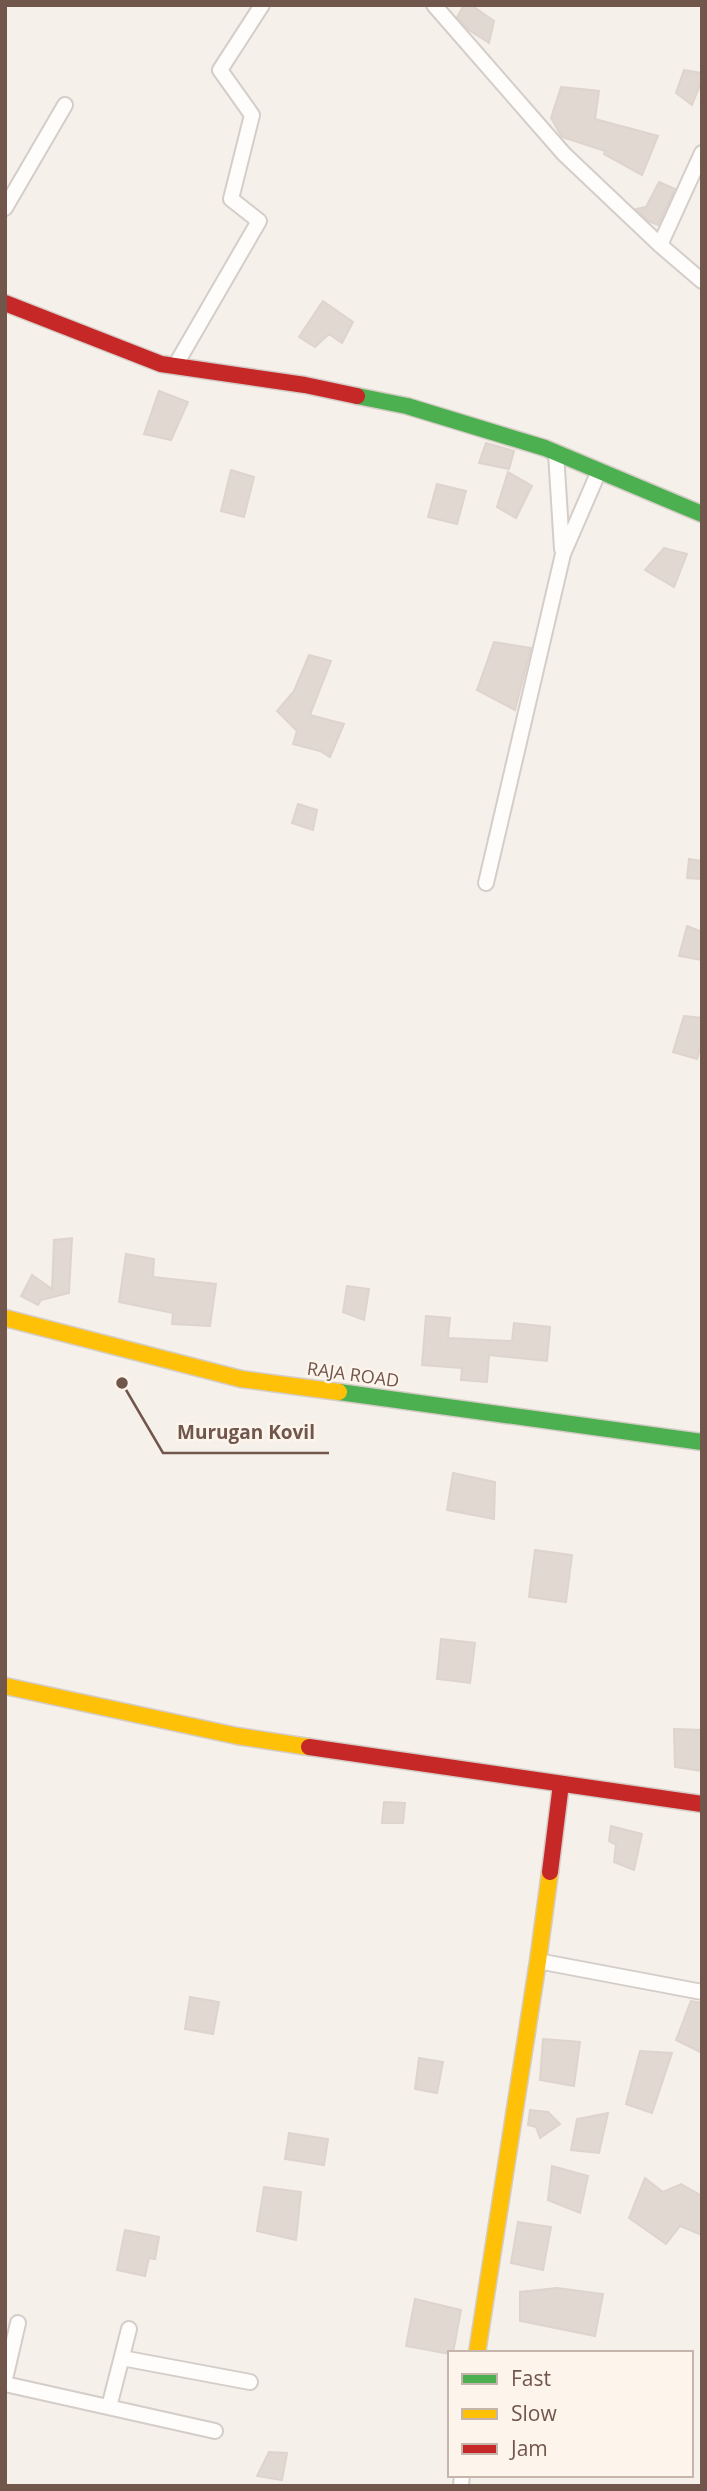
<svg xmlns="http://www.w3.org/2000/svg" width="707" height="2491" font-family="'Open Sans',sans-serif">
  <rect width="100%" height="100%" fill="#f5f0ea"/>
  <path fill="#e1d8d2" stroke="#ded3cd" stroke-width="2" d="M464 5H471L494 21 489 43 469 30 457 17Z
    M684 70 702 73V80L692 105 676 93Z
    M561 87 599 91 595 119 658 136 642 175 604 154 605 151 562 137 551 118Z
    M659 182 675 189 658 225 648 221 636 209 646 207Z
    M323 301 353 322 342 343 329 334 315 347 299 337Z
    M159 391 188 402 171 440 144 434Z
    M486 443 514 451 509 469 479 463Z
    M231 470 254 477 244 517 221 511Z
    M508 472 532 486 516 518 497 507Z
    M437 484 466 491 457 524 428 517Z
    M664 548 687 554 674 587 645 570Z
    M494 642 531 648 515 710 477 690Z
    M309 655 331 661 310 715 344 724 330 757 320 751 293 744 297 731 277 711 294 691Z
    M298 804 317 810 313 830 292 823Z
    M689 859 702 861V879L687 878Z
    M687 926 702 932V960L679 956Z
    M684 1016 702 1018V1042L697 1059 673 1052Z
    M72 1238 69 1293 41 1300 38 1305 21 1296 32 1275 52 1289 54 1240Z
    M126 1254 154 1259 153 1277 216 1284 210 1326 172 1324 173 1313 119 1302Z
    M347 1286 369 1289 364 1320 343 1312Z
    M426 1316 450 1318 448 1338 512 1341 514 1323 550 1327 547 1361 489 1355 487 1382 461 1380 462 1368 422 1365Z
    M453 1473 495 1482 494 1519 447 1510Z
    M535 1550 572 1555 566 1602 529 1597Z
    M441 1639 475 1643 470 1683 437 1679Z
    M674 1729 702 1730V1771L675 1767Z
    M384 1802 405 1803 403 1823H382Z
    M611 1826 642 1834 634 1870 614 1862 616 1845 609 1841Z
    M190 1997 219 2002 213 2034 185 2029Z
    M691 2001 702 2003V2053L676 2040Z
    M543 2039 580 2042 574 2086 540 2080Z
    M640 2051 672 2053 652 2113 626 2104Z
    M419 2058 443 2062 437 2093 415 2089Z
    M530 2110 548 2112 560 2124 540 2138 536 2127 528 2125Z
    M608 2113 599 2153 571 2150 577 2119Z
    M289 2133 328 2139 324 2165 285 2159Z
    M552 2166 588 2176 580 2213 548 2200Z
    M645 2178 663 2192 681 2184 702 2196V2235L680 2226 666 2244 629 2218Z
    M264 2187 301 2192 296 2240 257 2231Z
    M518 2222 551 2227 543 2270 511 2263Z
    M125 2230 159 2237 155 2259 149 2258 145 2276 117 2270Z
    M557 2288 603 2294 595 2336 520 2321V2292Z
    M415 2299 461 2310 453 2353 450 2354 406 2346Z
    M269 2452 287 2453 282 2480 257 2476Z"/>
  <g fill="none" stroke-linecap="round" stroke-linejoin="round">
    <g stroke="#d4cdc8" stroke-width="18">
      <path id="street" d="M434 5 564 154 660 245 702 281
        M5 208 65 105
        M660 245 702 153
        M175 366 259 221 231 199 252 115 220 70 262 5
        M556 453 562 549
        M486 883 563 554 599 471
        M538 1961 702 1992
        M122 2358 250 2382
        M5 2379 18 2323
        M5 2384 215 2431
        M109 2407 129 2329
        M461 2486 462 2475"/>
    </g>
    <g stroke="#d5ccc6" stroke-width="19">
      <path id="fast" d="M357 396 407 406 545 448 702 514
        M339 1392 702 1442"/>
    </g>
    <g stroke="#d5ccc6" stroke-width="19">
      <path id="slow" d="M5 1318 241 1379 339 1392
        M5 1686 237 1736 309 1747
        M477 2353 538 1961 550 1872"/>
    </g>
    <g stroke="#d5ccc6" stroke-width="19">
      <path id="jam" d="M5 303 161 364 305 385 357 396
        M309 1747 702 1804
        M550 1872 561 1784"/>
    </g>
    <use href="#street" stroke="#fefdfc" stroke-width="14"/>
    <use href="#fast" stroke="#4caf50" stroke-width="16"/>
    <use href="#slow" stroke="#ffc107" stroke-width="16"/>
    <use href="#jam" stroke="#c62828" stroke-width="16"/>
  </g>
  <g text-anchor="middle" stroke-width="5" stroke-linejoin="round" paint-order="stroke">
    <g font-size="18" fill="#71564c" stroke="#fdf4eb">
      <text transform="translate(353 1375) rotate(8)" y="6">RAJA ROAD</text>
    </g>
  </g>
  <path fill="none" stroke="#71564c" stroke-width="2.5" d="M122 1383L163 1453H329"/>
  <circle fill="#71564c" stroke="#fdf4eb" stroke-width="2.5" cx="122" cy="1383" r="7"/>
  <g font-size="19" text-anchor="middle" font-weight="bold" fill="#71564c" stroke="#fdf4eb" stroke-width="5" stroke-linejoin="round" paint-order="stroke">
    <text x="246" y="1439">Murugan Kovil</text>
  </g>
  <rect width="707" height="2491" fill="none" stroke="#71564c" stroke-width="14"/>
  <rect x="448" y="2351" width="245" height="126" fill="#fdf4eb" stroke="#c5b5ab" stroke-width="2"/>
  <rect x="462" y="2374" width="35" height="10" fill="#4caf50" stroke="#c5b5ab" stroke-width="2"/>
  <text x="511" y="2386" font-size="21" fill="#71564c">Fast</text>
  <rect x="462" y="2409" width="35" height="10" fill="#ffc107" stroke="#c5b5ab" stroke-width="2"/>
  <text x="511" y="2421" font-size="21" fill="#71564c">Slow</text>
  <rect x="462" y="2444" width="35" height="10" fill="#c62828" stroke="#c5b5ab" stroke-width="2"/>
  <text x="511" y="2456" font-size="21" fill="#71564c">Jam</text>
</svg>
